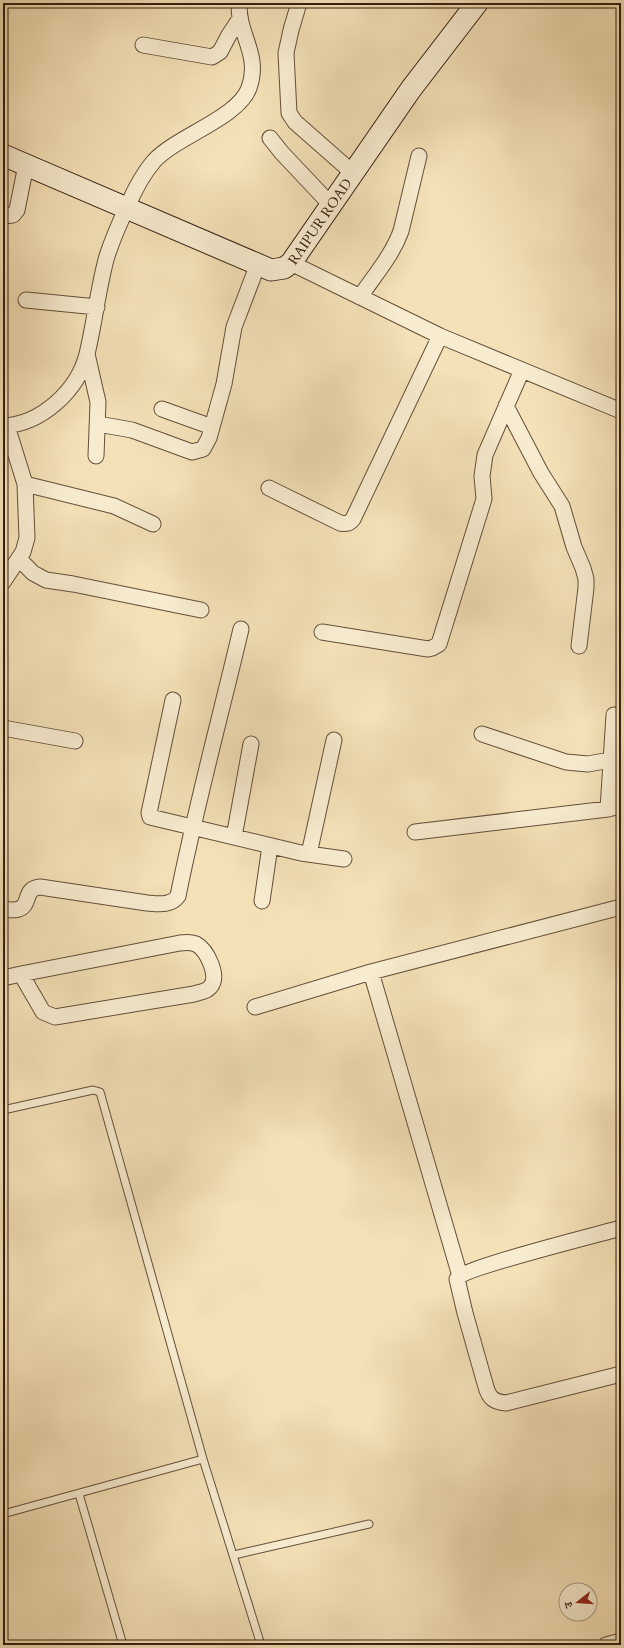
<svg xmlns="http://www.w3.org/2000/svg" width="624" height="1648" font-family="Cardo,'Noto Serif Devanagari',serif">
  <rect width="100%" height="100%" fill="#f4e1b7"/>
  <filter id="stains"><feTurbulence type="fractalNoise" baseFrequency=".005" numOctaves="4"/><feColorMatrix values="0 0 0 0 .2 0 0 0 0 .09 0 0 0 0 .02 0 0 0 .5 -.17"/></filter>
  <radialGradient id="worn" r=".72"><stop offset=".6" stop-color="#630" stop-opacity="0"/><stop offset="1" stop-color="#630" stop-opacity=".3"/></radialGradient>
  <g fill="none" stroke-linecap="round" stroke-linejoin="round">
    <g stroke="#644f3a" stroke-width="9">
      <path id="lane" d="M3 1110 93 1090 100 1092 203 1459 261 1645
        M79 1494 123 1645
        M3 1514 203 1459
        M234 1555 369 1524"/>
    </g>
    <g stroke="#644f3a" stroke-width="17">
      <path id="street" d="M299 3 291 30 286 53 289 113 295 122 353 173
        M143 45 212 57 220 52 229 35 239 20
        M270 138 282 153 331 205
        M3 216 13 215 17 210 26 165
        M291 263 440 336 621 411
        M360 297C374 276 392 256 401 231L419 156
        M26 300 97 307
        M87 354 98 402 96 456
        M506 406 541 473 562 506 574 547 583 568 586 579V588L579 646
        M162 409 212 427
        M98 424 132 430 192 452 203 449 209 438 224 384 234 327 258 264
        M3 426C42 424 78 390 87 354 95 321 98 288 107 256 113 238 120 222 128 205 135 189 142 175 154 161 177 136 238 118 249 88 261 54 238 36 239 3
        M25 484 114 506 153 524
        M269 488 340 523C346 524 349 524 353 519L440 336
        M19 559 33 573 46 580 73 584 201 610
        M3 582 23 552 27 538 25 484 7 426
        M322 632 428 649 432 648 439 644 484 499 482 476 485 455 522 370
        M173 700 149 813 150 817 301 853 344 859
        M3 728 75 741
        M482 734 566 762 588 764 610 760
        M608 809 614 715
        M415 832 608 809 621 806
        M234 837 251 744
        M309 854 334 740
        M262 901 270 846
        M3 909C38 915 18 889 40 887L147 903C159 904 171 906 178 896 196 806 220 718 241 629
        M371 972 460 1276
        M3 978 21 974 180 943C186 942 191 942 196 944 207 950 219 975 211 986 208 991 200 992 194 994L55 1017 43 1012 21 974
        M255 1007 371 972 621 907
        M621 1228C600 1234 463 1268 457 1279L465 1313 486 1387C489 1398 494 1402 506 1403L621 1374
        M606 1645 621 1641"/>
    </g>
    <g stroke="#341e10" stroke-width="23">
      <g id="secondary">
        <path id="s1" d="M3 155 271 270 284 268 291 263 411 89 477 3"/>
      </g>
    </g>
    <use href="#lane" stroke="#f8ecd0" stroke-width="7"/>
    <use href="#street" stroke="#f8ecd0" stroke-width="15"/>
    <use href="#secondary" stroke="#f8ecd0" stroke-width="21"/>
  </g>
  <g text-anchor="middle" stroke-width="4" stroke-linejoin="round" paint-order="stroke">
    <g font-size="14" fill="#341e10" stroke="#f8ecd0">
      <text dy="5" stroke="none"><textPath href="#s1" startOffset="364">RAIPUR ROAD</textPath></text>
    </g>
  </g>
  <rect width="624" height="1648" fill="none" stroke="#f4e1b7" stroke-width="16"/>
  <rect x="4" y="4" width="616" height="1640" fill="none" stroke="#341e10" stroke-width="2"/>
  <rect x="8" y="8" width="608" height="1632" fill="none" stroke="#341e10"/>
  <g transform="translate(578 1602) rotate(253)"><circle r="19" fill="#f8ecd0" stroke="#aa9a83"/>
  <path d="M0-3L7 15L0 10L-7 15Z" fill="#8f2418"/>
  <text y="-6" font-size="11" font-weight="bold" text-anchor="middle" fill="#341e10">उ</text>
  </g>
  <rect width="100%" height="100%" filter="url(#stains)"/>
  <rect width="100%" height="100%" fill="url(#worn)"/>
</svg>
